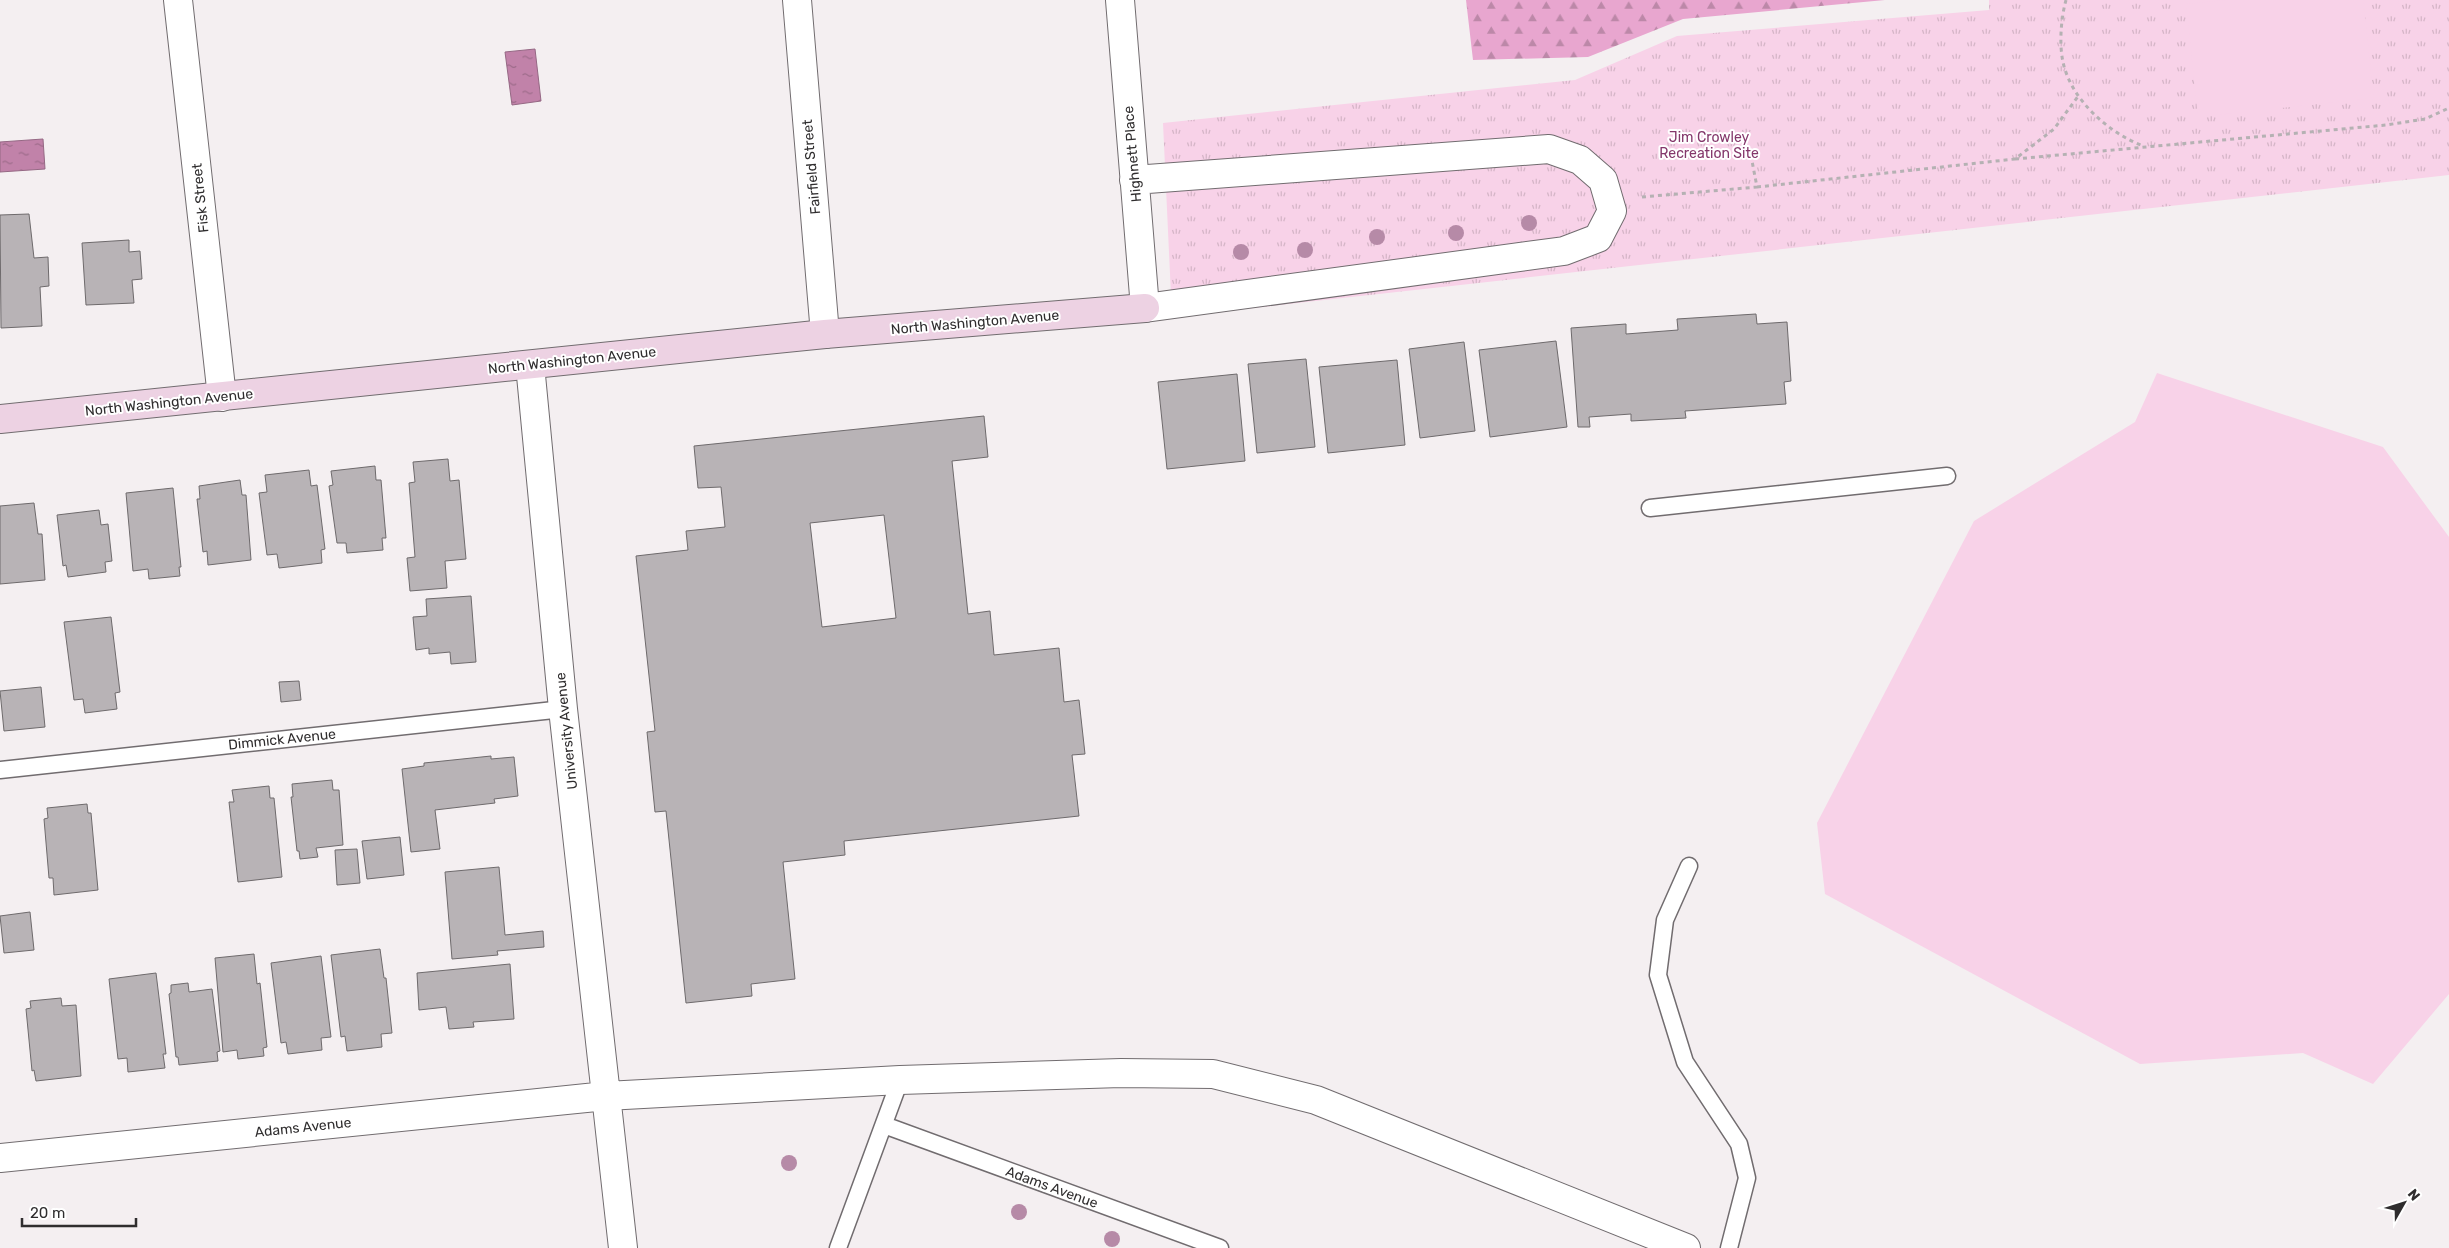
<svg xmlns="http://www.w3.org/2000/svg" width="2449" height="1248" font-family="Rubik,sans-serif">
  <defs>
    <pattern id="grass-tufts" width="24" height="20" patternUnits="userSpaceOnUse" patternTransform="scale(1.25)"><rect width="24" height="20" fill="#f8d2e8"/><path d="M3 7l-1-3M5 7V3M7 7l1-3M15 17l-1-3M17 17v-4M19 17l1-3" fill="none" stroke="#d5b5c7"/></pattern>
    <pattern id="forest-firs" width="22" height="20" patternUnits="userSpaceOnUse" patternTransform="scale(1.25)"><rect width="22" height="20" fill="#e8a6cf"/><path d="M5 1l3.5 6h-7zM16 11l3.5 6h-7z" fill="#bc88a8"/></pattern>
    <pattern id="water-ripples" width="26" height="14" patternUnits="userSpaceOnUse" patternTransform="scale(1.25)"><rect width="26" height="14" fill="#c182a9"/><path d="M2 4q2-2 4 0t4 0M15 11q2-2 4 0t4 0" fill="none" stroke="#9d6b8a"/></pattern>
  </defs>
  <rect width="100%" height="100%" fill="#f4eff1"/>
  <path fill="url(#grass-tufts)" d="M1989 0H2449V175L1172 317 1163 123 1575 80 1677 36 1989 10Z"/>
  <path fill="url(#forest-firs)" d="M1466 0H1885L1683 19 1588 57 1473 60Z"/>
  <path fill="#f8d2e8" d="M2226 0H2363L2374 98 2198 117 2186 4Z
    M2157 373 2383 447 2449 537V994L2373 1084 2303 1053 2140 1064 1825 894 1817 823 1974 521 2135 422Z"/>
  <path fill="url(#water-ripples)" stroke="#956884" d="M535 49 541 101 512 105 505 52Z
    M43 139 45 169 0 172V142Z"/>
  <path fill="#b8b3b6" stroke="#6e6a6c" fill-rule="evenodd" d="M29 214 34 258 48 257 49 286 40 287 42 326 1 328 0 215Z
    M129 240V252L140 251 142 279 132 280 134 303 86 305 82 243Z
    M1756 314 1757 324 1787 322 1791 381 1784 382 1786 404 1685 411 1686 418 1631 421V414L1589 417 1590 427H1578L1571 328 1626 324V334L1678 330 1677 319Z
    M1556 341 1567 427 1490 437 1479 350Z
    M1464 342 1475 431 1420 438 1409 349Z
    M1306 359 1315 447 1257 453 1248 364Z
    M1397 360 1405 445 1328 453 1319 367Z
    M1237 374 1245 461 1167 469 1158 382Z
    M984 416 988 457 952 461 968 614 990 611 994 655 1059 648 1064 702 1079 700 1085 754 1072 755 1079 816 844 841 845 855 783 862 795 979 751 984 752 996 686 1003 666 811 655 812 647 732 655 731 636 556 688 550 686 531 725 527 721 487 698 488 694 446ZM884 515 896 618 822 627 810 523Z
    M448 459 450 481 459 480 466 559 445 561 447 588 410 591 407 558 415 557 409 483 415 482 413 462Z
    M375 466 376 480H381L386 538H382L383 550 347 553 346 543H337L329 486 333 485 331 471Z
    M309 470 311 486 317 485 325 549 321 550 322 563 279 568 277 554 267 555 259 493 267 492 265 475Z
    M240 480 242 495H246L251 560 208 565 207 551 203 552 197 499H200L199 486Z
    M173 488 181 567H179L180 576 149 579 148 569 133 571 126 493Z
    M34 503 38 534H42L45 580 0 584V506Z
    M99 510 101 525 108 524 112 561 105 562 106 572 68 577 66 565 63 566 57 515Z
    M471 596 476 662 451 664 450 652 429 654V648L416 650 413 617 427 616 426 599Z
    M111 617 120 692 115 693 117 709 85 713 83 699 74 700 64 622Z
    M299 681 301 700 281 702 279 682Z
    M41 687 45 727 4 731 0 691Z
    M491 756V759L514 757 518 796 494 799 495 803 435 810 440 849 411 852 402 769 424 766V763Z
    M332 780 333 790H339L343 845 316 848 318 857 300 859 299 851H297L291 797H293L292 784Z
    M269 786 270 798H274L282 877 238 882 229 802H234L232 790Z
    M87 804 88 813H91L98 890 54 895 53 878H49L44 819 48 818 47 808Z
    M400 837 404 875 367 879 362 841Z
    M357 849 360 883 337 885 335 850Z
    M499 867 505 935 543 931 544 947 497 951 498 955 452 959 445 872Z
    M30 912 34 950 4 953 0 916Z
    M380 949 384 978H386L392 1033 381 1034 382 1047 347 1051 345 1036 341 1037 331 955Z
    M254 954 257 984 260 983 267 1047 263 1048 264 1056 238 1059 237 1050 223 1052 215 958Z
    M321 956 331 1037 321 1038 322 1050 288 1054 286 1042 281 1043 271 963Z
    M510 964 514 1019 473 1022 474 1027 449 1029 446 1007 419 1010 417 973Z
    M156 973 166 1054H163L165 1068 128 1072 127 1058 118 1059 109 979Z
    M188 983 189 992 212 989 220 1051 217 1052 218 1061 179 1065 178 1057H176L169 994 171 993V985Z
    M61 998 62 1006 76 1005 81 1076 36 1081 34 1070 32 1071 26 1009 31 1008 30 1001Z"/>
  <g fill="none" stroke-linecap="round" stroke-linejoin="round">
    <g stroke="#716c6f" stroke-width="19">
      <path id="lane" d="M1650 508 1947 476
        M0 770 563 709
        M1689 866 1665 920 1658 975 1685 1062 1739 1144 1747 1178 1729 1248
        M884 1125 1220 1248
        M838 1248 900 1080"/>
    </g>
    <g stroke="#716c6f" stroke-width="30">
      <path id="street" d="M178 0 222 397
        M797 0 825 334
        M1120 0 1145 308 1564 251 1598 238 1612 211 1603 180 1580 160 1549 149 1134 180
        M530 365 563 709 623 1248
        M0 1158 606 1096 900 1080 1121 1073 1213 1074 1316 1100 1686 1248"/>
    </g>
    <g stroke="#716c6f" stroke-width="30">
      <path id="secondary" d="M0 419 825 334 1145 308"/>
    </g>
    <path stroke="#b5b1b3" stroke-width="3" stroke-dasharray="4 4" stroke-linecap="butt" d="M2066 0C2061 18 2059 44 2063 62 2071 100 2109 133 2143 146
      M2015 159 2386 125 2425 119 2449 108
      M1757 187 2015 159 2054 129 2079 95
      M1642 197 1757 187 1752 161"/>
    <use href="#lane" stroke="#fff" stroke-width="16"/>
    <use href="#street" stroke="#fff" stroke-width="28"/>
    <use href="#secondary" stroke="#edd2e3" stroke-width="28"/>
  </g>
  <g fill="#b68aa7">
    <circle cx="1529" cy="223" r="8"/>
    <circle cx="1456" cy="233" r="8"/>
    <circle cx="1377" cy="237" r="8"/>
    <circle cx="1305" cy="250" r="8"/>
    <circle cx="1241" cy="252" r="8"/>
    <circle cx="789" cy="1163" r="8"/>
    <circle cx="1019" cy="1212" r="8"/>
    <circle cx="1112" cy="1239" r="8"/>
  </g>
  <g text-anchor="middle" stroke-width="4" stroke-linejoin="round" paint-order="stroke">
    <g font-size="14" fill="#84376b" stroke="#fff">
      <text x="1709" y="142">Jim Crowley<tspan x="1709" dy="16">Recreation Site</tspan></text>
    </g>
    <g font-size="14" fill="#2f2d2e" stroke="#fff">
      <text transform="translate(1132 154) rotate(-95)" y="5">Highnett Place</text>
      <text transform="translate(811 167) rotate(-95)" y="5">Fairfield Street</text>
      <text transform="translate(200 198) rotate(-96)" y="5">Fisk Street</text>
      <text transform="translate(975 322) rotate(-5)" y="5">North Washington Avenue</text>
      <text transform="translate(572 360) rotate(-6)" y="5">North Washington Avenue</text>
      <text transform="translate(169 402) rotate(-6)" y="5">North Washington Avenue</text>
      <text transform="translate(566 731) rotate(-96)" y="5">University Avenue</text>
      <text transform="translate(282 739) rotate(-6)" y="5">Dimmick Avenue</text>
      <text transform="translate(303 1127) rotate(-6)" y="5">Adams Avenue</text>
      <text transform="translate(1052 1187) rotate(20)" y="5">Adams Avenue</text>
    </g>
  </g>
  <g transform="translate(2404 1203) rotate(51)" stroke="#ffffff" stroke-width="4" paint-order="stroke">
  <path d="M0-4L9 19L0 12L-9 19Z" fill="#2f2d2e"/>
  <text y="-8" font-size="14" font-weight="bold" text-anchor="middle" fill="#2f2d2e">N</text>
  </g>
  <path d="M22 1218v8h114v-8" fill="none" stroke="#2f2d2e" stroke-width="2.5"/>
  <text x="30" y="1218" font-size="15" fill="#2f2d2e" stroke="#ffffff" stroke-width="4" paint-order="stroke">20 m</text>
</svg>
